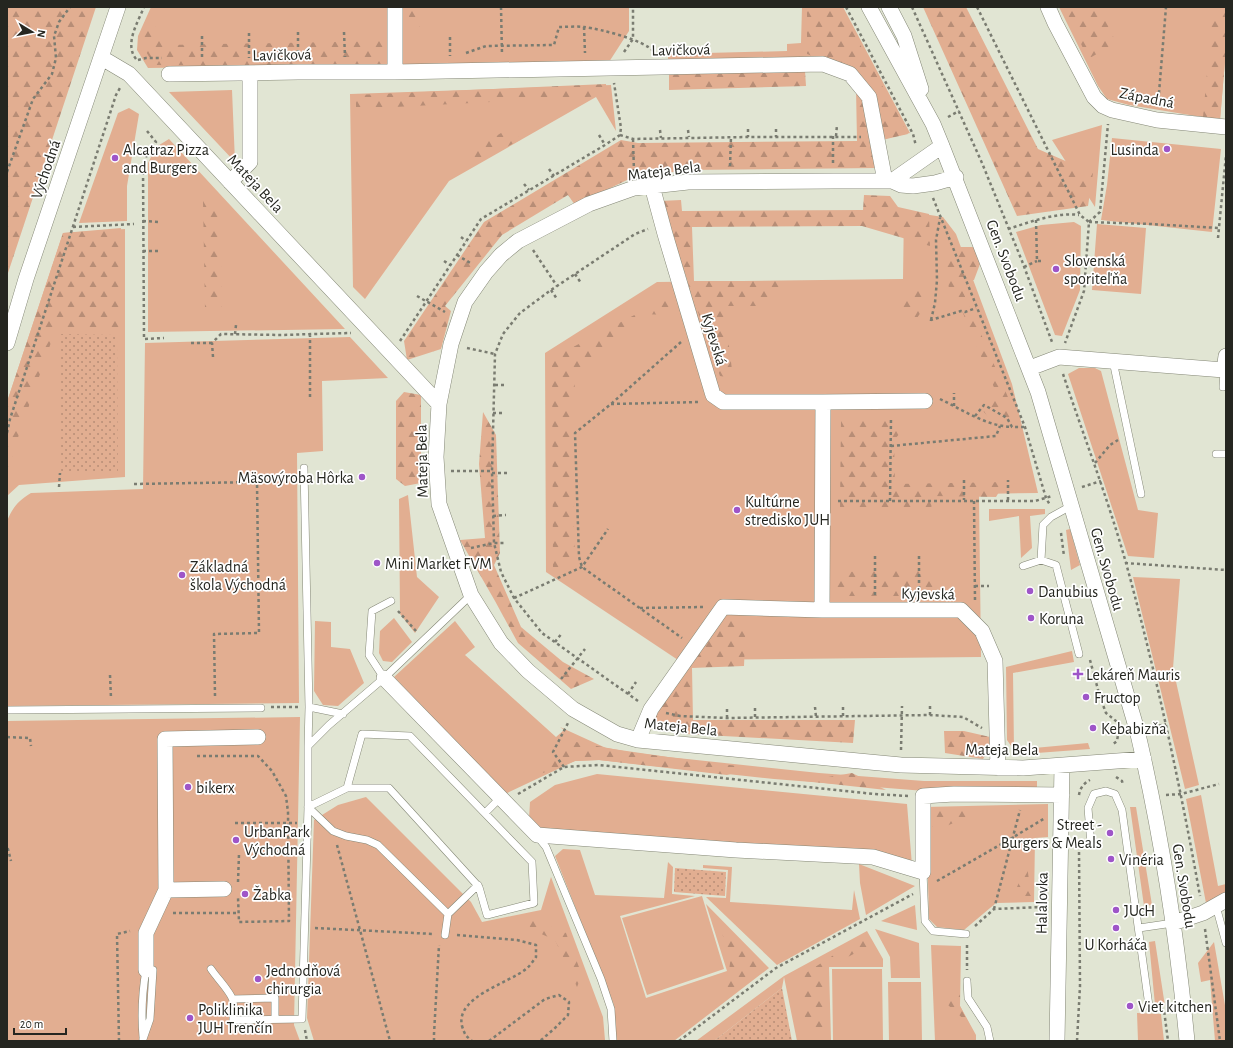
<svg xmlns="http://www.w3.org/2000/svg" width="1233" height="1048" font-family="'Alegreya Sans',sans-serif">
  <defs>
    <pattern id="forest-firs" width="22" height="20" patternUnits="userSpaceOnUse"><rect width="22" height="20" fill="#e2ae91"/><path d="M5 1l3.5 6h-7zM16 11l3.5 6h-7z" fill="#b78d76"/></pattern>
    <pattern id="park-dots" width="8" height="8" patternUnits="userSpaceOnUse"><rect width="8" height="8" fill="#e2ae91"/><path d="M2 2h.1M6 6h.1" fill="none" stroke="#b78d76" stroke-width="1.8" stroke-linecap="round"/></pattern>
  </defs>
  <rect width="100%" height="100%" fill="#e1e5d3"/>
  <path fill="#e2ae91" d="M151 7H629V31L609 62 148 68 137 50 138 36Z
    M802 7H843L910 133 880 140 852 72 668 64V54L787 51V44L801 43Z
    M1059 7H1226V49L1220 120 1129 105 1107 99 1098 86Z
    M611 85 616 131 596 97 449 181 365 299 353 287 350 94Z
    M232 90 235 162 169 92Z
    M129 108 139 114 127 186V221L79 223 118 113Z
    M1102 125 1095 207 1052 140Z
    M1112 138 1221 149 1212 232 1101 220 1107 185Z
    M169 139 345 329 148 332V163L156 147Z
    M904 211 943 217 956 234 1012 384 1038 493 979 494 981 657 678 660 546 572 545 353 657 282 903 279Z
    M1074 222 1081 226 1080 290 1062 336 1055 335 1016 232 1041 225Z
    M1097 224 1146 228 1141 294 1092 290Z
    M125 229V477L19 485 7 496V402L63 233Z
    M350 337 388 378 322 381 323 451 297 453 299 703 7 706V521C13 507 18 501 31 493L143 489 145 343Z
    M1079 368H1095L1101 371 1138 510 1158 513 1154 558 1128 556 1068 374Z
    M408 495 417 577 439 597 415 633 400 614 399 499Z
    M989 509H1045V514L1030 516 1032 548 1021 558 1019 516 989 521Z
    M1070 529 1080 565 1071 570 1066 530Z
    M1133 577 1180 579 1173 668 1199 785 1185 789Z
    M394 618 412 642 392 662 383 661 379 653 380 631Z
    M315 621 331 622V647L350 649 364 683 338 706 323 705 314 691Z
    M455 621 475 647 465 655 556 737 564 730 560 727 606 748 668 757 819 773 924 781H1037V791H925L774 779 599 760 575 761 505 794 394 677Z
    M1072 651 1074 662 1013 673 1014 750 1007 740 1006 667Z
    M300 717 294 1025 300 1041H7V721Z
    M1088 743 1090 749 1037 753 1034 748Z
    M597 774 907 804 912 865 540 831 529 819 530 802 555 785Z
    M1201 795 1218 886 1226 884V895L1206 903 1186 799Z
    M366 797 471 902 482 922 541 910 551 877 603 1017 605 1040 596 1041H314L307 1018 314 820 338 805Z
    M1048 804V837L1035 838 1034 902 996 903 964 930 937 927 929 919 926 807Z
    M1130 807H1136L1152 905 1144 906Z
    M563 849 580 850 595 895 664 898 668 862 673 867 672 894 695 896 620 916 646 998 727 971 706 904 769 968 674 1041H615L614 1005 555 856Z
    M859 864 915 886 866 915 860 883Z
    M703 865 732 867 730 902 852 910 854 890 860 919 777 965 706 897 726 898 728 870 703 868Z
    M702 896 724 969 647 995 622 918Z
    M915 905 917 930 881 921Z
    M875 929 919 943 920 978H891L890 957Z
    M867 931 883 959V967H829L831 1041H797L784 977 782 988 714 1041H696L784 976Z
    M1155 941 1165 1006 1155 1005 1149 942Z
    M1214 942 1226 1011V1041H1215L1210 980 1201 982 1198 963Z
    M931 945 961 946 960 1006 976 1035V1041H935Z
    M832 969H882L883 1041H833Z
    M888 982H921L922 1041H889Z
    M1137 1013 1161 1014 1164 1041H1138Z"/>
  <path fill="url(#forest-firs)" d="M7 7H96L7 276Z
    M409 7H420V28H409Z
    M807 7H840L908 134 882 140 853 71 807 54Z
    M923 7H966L1038 149 1093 173 1088 206 1017 216Z
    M1064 7H1100L1116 43 1088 59Z
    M1213 7H1226V49L1220 120 1203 117Z
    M146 21 164 32 167 45 384 41V66L154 65 142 45Z
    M805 71 806 86 669 90V74Z
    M606 84V96L356 109V95Z
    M856 89 864 98 878 168 684 170 627 180 575 205 568 195 502 235 445 306 451 311 441 349 407 360 404 341 484 222 621 140 638 143 857 141Z
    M501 133 517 134 520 140 476 163 469 153Z
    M864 195 890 196 898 207 929 214 930 246 862 226 692 227 694 281H789L758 306H724L733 378 720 376 660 201 681 200 682 211 863 210Z
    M220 200 222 308H205L203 201Z
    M121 228V327L56 328 14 449 7 482V402L63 233Z
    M960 247H975L980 264 974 280H958L1016 416 992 421 983 411 998 397 960 306 950 296 944 254Z
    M910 287 923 291 925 306 917 318 902 313 899 300Z
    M669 297 673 315 639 314 576 376 571 415 575 563 553 573 552 358Z
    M404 392 421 395V483L405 486 396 479V401Z
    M483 412 496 435 500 553 494 565 521 627 563 662 594 679 571 689 518 643 495 601 460 540 485 538 479 464Z
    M841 421H886L902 431 894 440 895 484 1005 482 996 497 933 496 931 509 840 508Z
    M935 570V596H845L837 587 836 572Z
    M746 620 744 666 692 668 693 720H855L853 743 687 734 655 726V714L718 621Z
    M944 731H964L990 737 991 746 983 759 945 753Z
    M571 741 629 752 753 768 727 775 599 760 575 761 524 780Z
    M852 773 886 790 805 781Z
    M987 809 932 832 933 810Z
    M1027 865 1031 896H1013Z
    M528 917 566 933 582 975 577 987 555 940 530 929Z
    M719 921 763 964 726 997 730 963Z
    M865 935 870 945 824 970 826 1041H819L805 1021 801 976Z
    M960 984V1006L970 1025 948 1005Z"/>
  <path fill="url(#park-dots)" d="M61 334 117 335 118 473H60Z
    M675 868 726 872 725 896 674 892Z
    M782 988 792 1041H714Z"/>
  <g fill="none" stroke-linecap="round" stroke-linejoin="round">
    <g stroke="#848776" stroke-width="8">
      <path id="service" d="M1113 361 1141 494
        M1223 387 1224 370H1226
        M1216 454H1226
        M304 468 309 707
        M1041 560 1043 525 1051 517 1071 506
        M1023 566 1041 560 1056 565 1079 654
        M384 678 471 595
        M7 710 261 708
        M308 746 309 707 343 714
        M308 807 347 788 362 734 410 736 532 862 534 903 487 915 479 887 389 788H347
        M308 807 333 831 346 836 367 840 378 845 448 914 445 935
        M485 813 500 798
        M538 837 546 847 601 979 611 1009 613 1041
        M1091 845 1088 808 1094 794 1106 791 1115 794 1122 810 1149 1006
        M923 872 925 921 933 931 966 934
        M1216 906 1226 943
        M448 914 478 885
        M1139 928 1173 923
        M211 969C216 977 232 993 233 1001 234 1007 233 1014 233 1020L302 1019 308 807V746L329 725 384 678 369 655 372 611 391 601
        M967 981 968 998 987 1027 990 1041
        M233 999 275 998V1019
        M143 1037C141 1014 142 993 146 970
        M143 1039 150 1019 153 970"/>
    </g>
    <g stroke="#848776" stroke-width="16">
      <path id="minor" d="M395 7V72
        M869 7 933 124 942 146 1038 392 1137 730C1161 832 1177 936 1187 1041
        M889 7 904 36 921 89
        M1048 7 1055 23 1094 97 1103 106 1112 110 1157 120 1226 127
        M102 58 129 74 439 404
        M169 74 298 72H395L823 64 850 74 869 97 885 181
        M956 177 935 183 913 186 901 185 892 181H834L688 182 634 188 589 204 518 241 501 255 486 272 465 302 451 344 439 404 436 457 439 504 471 595 501 643 528 671 573 709 617 734 638 740 901 765 1023 768 1144 759
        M892 181 942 146
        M230 182 250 162V73
        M652 186 665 234 713 395 723 402H823L822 610
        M7 343 26 279 118 7
        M1030 368 1059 357 1224 370 1226 356
        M823 402 925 401
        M384 678 537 835 736 850 873 857 923 872V796L954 794 1062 795
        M638 740 651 709 723 607 822 610H961L982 631 995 661 998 768
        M166 890 224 889
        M1173 923 1203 913 1226 900
        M146 970V933L166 890 165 739 258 737
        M1057 1041 1062 766"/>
    </g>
    <path stroke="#7a7c71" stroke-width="2.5" stroke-dasharray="3 3" stroke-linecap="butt" d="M501 7 502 55
      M846 7 913 134 916 146
      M912 7 982 163 1022 261 1052 342
      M977 7 1080 215 1089 222 1084 291 1065 343
      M584 27 585 53
      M298 32V57
      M344 32 345 57
      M249 33V58
      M450 37V56
      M624 52 633 39V7
      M466 53 486 46 554 45 559 27C567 27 576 26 584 27 600 29 645 40 654 52
      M202 57V34
      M136 59C124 44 138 22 144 7
      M138 60 146 58H162
      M1158 105 1166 7
      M948 117 959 111
      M748 129V137
      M776 129V137
      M660 130 661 138
      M688 130 689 137
      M147 131 156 142 148 151 143 167 144 339 164 338
      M599 135 605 145
      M620 135 633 139 748 137H861
      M833 136V165
      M836 136 837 125
      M633 139 634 172
      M730 166 731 137
      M549 169 554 176
      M7 172 33 99 52 74 56 58 54 36 59 22 70 7
      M524 184 529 190
      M933 198 1025 427 1046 498 1050 505
      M1036 220 1037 261H1042
      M143 221 160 222
      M1089 222 1150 224 1219 228
      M1089 222 1100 212 1108 124
      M73 227 134 224
      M1008 229C1030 222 1056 212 1079 215
      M461 237 466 241
      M1218 238 1226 155
      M533 250 557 286
      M143 251H160
      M457 255 472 264
      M444 261 450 265
      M1024 267 1037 261
      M575 274 581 283
      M551 290 557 299
      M417 296 445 312
      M931 320 935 303 937 280 936 240 940 218
      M931 321V320L961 311 965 312 976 308
      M235 334 236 325
      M310 334V400
      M400 341 481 219 605 145 620 135 621 128 614 83
      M681 342 611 404 575 433 579 557 582 567 682 638
      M191 343H212
      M467 348 495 354
      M213 357 212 343 221 334 280 335 351 333
      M1063 374C1084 437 1108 499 1126 563 1156 673 1180 784 1200 896
      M495 385H505
      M940 399C963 410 986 426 1012 427
      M611 404 700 402
      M954 406V393
      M493 413H505
      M975 416 984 405 986 406 1007 418 1012 427H1025
      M7 433 10 419 116 95 120 88
      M891 446 996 436 1000 426
      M1095 463 1110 445 1118 440
      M451 471H492
      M492 473H509
      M964 480V500
      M134 484 257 482 259 633 214 634 215 696
      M59 487 60 473
      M1082 487 1101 481
      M1008 500V480
      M838 501H1035L1052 496
      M890 501 891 417
      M974 501 975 601
      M493 516 506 515
      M1061 533 1064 556
      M471 548 494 543H506
      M875 556V596
      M919 556V595
      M1125 563 1226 570
      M975 586H989
      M514 598 582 567 608 529
      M640 608 703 607
      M398 611 416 631
      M555 642 562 633
      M1090 660 1100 697 1106 713 1116 721 1119 729 1117 741 1112 745
      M110 675 111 698
      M561 679 585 649
      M628 694 636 682
      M638 701 542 633 514 598 501 572 494 543 492 471 495 354 503 334 520 313 551 290 635 234 648 229
      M930 706V715
      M271 707H298
      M815 707 816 717
      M666 713 680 716 727 718 930 715 963 717 982 728
      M843 716V706
      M755 717V708
      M727 718V708
      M1153 727 1166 724
      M7 737 30 738 31 746
      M901 750 902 706
      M197 756H258L272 771 286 796 288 812 289 921 239 922 238 897
      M564 767 553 752 568 723
      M1116 777 1122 781 1123 785
      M518 794 564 767 599 765 874 794 908 796
      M1079 795C1080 788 1084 783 1090 780
      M1166 795 1181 794 1219 784
      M235 823H297
      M337 845 390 1041
      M7 849H8L11 861
      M937 881 1012 838 1045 818
      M238 882 239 854
      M994 909 1020 810
      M173 913H238
      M975 926 994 909 1043 907
      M315 928 434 934
      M1205 929 1220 1041
      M457 935 517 940 536 945V957C533 961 530 966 526 969 509 983 455 997 462 1026 465 1035 465 1035 472 1041
      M967 945V970
      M1160 1009 1164 1010 1168 1041
      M305 1030 307 1041
      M119 1041 117 934 130 931
      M434 1041V1034L439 945
      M489 1041 545 999 559 995 569 1002 568 1015 554 1029 540 1041
      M679 1041 776 968 913 894
      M1077 1041 1080 986 1079 850"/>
    <use href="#service" stroke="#fff" stroke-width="7"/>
    <use href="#minor" stroke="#fff" stroke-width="15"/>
  </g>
  <g fill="#9e55c8" stroke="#fff" stroke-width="1.5">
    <circle cx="1167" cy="149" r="4"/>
    <circle cx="115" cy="158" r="4"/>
    <circle cx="1056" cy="269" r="4"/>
    <circle cx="362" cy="477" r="4"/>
    <circle cx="737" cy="510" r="4"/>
    <circle cx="377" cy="563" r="4"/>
    <circle cx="182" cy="575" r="4"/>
    <circle cx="1030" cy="591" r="4"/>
    <circle cx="1031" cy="618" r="4"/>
    <path d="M1076 668h4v4h4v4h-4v4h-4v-4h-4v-4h4z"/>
    <circle cx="1086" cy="697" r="4"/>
    <circle cx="1093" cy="728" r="4"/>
    <circle cx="188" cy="787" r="4"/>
    <circle cx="1110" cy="833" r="4"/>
    <circle cx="236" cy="840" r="4"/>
    <circle cx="1111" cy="859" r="4"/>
    <circle cx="245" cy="894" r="4"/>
    <circle cx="1116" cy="910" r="4"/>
    <circle cx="1116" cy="928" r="4"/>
    <circle cx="258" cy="979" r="4"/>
    <circle cx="1130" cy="1006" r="4"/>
    <circle cx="190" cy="1018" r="4"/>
  </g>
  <g text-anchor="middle" stroke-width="3.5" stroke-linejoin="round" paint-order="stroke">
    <g font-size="16" fill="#252620" stroke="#fff">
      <text transform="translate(681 49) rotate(-1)" y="6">Lavičková</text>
      <text transform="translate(282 54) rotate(-1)" y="6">Lavičková</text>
      <text transform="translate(1147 97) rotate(11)" y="6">Západná</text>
      <text transform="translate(45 169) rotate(-71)" y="6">Východná</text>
      <text transform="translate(664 170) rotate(-7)" y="6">Mateja Bela</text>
      <text transform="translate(256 183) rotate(47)" y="6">Mateja Bela</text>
      <text transform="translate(1007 260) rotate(69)" y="6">Gen. Svobodu</text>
      <text transform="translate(715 339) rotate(73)" y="6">Kyjevská</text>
      <text transform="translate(421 461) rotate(-91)" y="6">Mateja Bela</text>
      <text transform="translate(1108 569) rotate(74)" y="6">Gen. Svobodu</text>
      <text transform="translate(928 593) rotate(1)" y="6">Kyjevská</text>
      <text transform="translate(681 726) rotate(6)" y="6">Mateja Bela</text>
      <text x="1002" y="755">Mateja Bela</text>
      <text transform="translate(1185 886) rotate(81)" y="6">Gen. Svobodu</text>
      <text transform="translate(1041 903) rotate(-89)" y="6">Halalovka</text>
    </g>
    <g font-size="16" fill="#252620" stroke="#fff" text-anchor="start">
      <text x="123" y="155">Alcatraz Pizza<tspan x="123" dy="18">and Burgers</tspan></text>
      <text x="1159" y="155" text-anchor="end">Lusinda</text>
      <text x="1064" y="266">Slovenská<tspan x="1064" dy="18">sporiteľňa</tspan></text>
      <text x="354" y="483" text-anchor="end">Mäsovýroba Hôrka</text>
      <text x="745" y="507">Kultúrne<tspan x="745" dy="18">stredisko JUH</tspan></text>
      <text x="385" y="569">Mini Market FVM</text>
      <text x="190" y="572">Základná<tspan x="190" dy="18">škola Východná</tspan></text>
      <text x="1038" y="597">Danubius</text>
      <text x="1039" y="624">Koruna</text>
      <text x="1086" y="680">Lekáreň Mauris</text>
      <text x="1094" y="703">Fructop</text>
      <text x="1101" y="734">Kebabizňa</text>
      <text x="196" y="793">bikerx</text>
      <text x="1102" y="830" text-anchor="end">Street -<tspan x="1102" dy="18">Burgers &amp; Meals</tspan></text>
      <text x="244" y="837">UrbanPark<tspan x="244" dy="18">Východná</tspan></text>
      <text x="1119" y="865">Vinéria</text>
      <text x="253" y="900">Žabka</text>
      <text x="1124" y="916">JUcH</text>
      <text x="1116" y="950" text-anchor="middle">U Korháča</text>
      <text x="266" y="976">Jednodňová<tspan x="266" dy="18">chirurgia</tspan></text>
      <text x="1138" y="1012">Viet kitchen</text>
      <text x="198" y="1015">Poliklinika<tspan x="198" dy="18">JUH Trenčín</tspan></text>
    </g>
  </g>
  <rect width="1233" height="1048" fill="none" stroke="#252620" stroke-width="16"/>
  <g transform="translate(32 32) rotate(100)" stroke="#ffffff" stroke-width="3" paint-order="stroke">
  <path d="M0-3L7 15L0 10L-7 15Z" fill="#252620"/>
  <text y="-6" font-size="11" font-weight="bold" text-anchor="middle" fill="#252620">N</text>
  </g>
  <path d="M14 1028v6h52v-6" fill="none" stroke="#252620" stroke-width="2"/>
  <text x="20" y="1028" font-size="12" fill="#252620" stroke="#ffffff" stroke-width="3" paint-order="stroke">20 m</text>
</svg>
